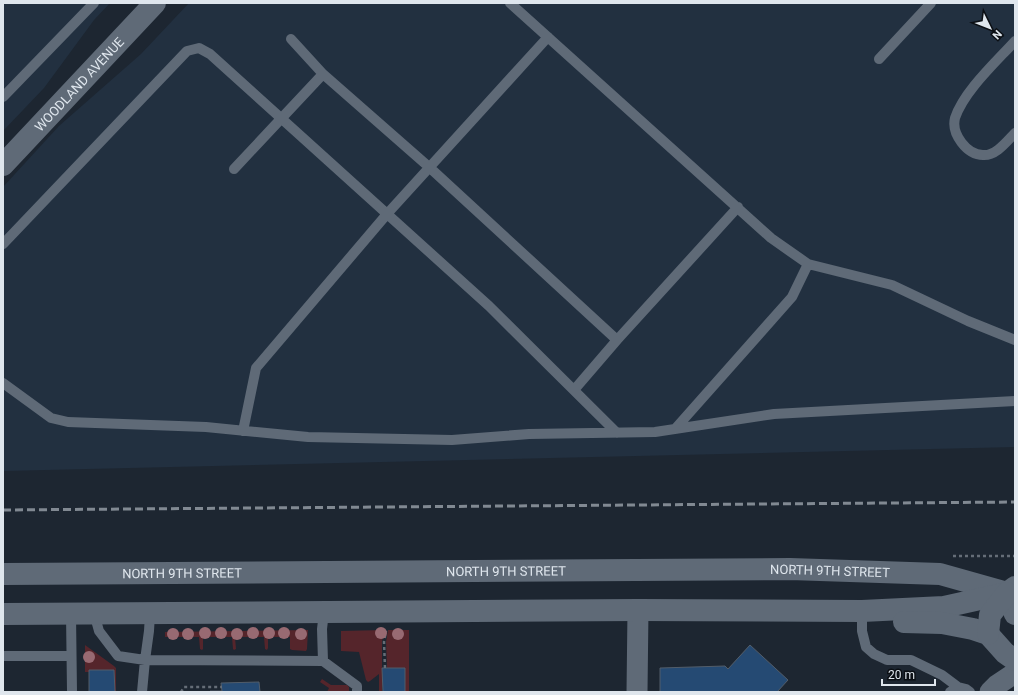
<svg xmlns="http://www.w3.org/2000/svg" width="1018" height="695" font-family="Roboto,sans-serif">
  <rect width="100%" height="100%" fill="#1d2631"/>
  <path fill="#223040" d="M3 3H110L94 20 44 88 3 131Z
    M189 3H1015V447L3 471V187L59 126 141 54Z"/>
  <path fill="#55252b" d="M308 630 307 649 306 651 292 650 290 649V637H268V648L267 650 265 649 264 637H235L236 649 234 650 233 649 232 637H203V649L202 650 200 649 199 637H165V632Z
    M384 630 382 642V692H379V674L370 681 368 682 366 680 359 652 341 651V631Z
    M388 630H409V692H405V668H387L386 642Z
    M85 645 114 666 116 668V692H115L114 670H89V672H85Z
    M322 679 331 685H347L349 687V692H327L329 688 320 682Z"/>
  <path fill="#254a73" stroke="#525d6a" d="M750 645 788 680 777 692H660V668L725 666 728 669Z
    M382 668H405V692H383Z
    M89 670H114L115 692H89Z
    M259 682 260 692H210V691H222L221 683Z"/>
  <g fill="none" stroke-linecap="round" stroke-linejoin="round">
    <path stroke="#656d77" stroke-width="2.5" stroke-dasharray="3 3" stroke-linecap="butt" d="M953 556H1015
      M385 668 384 642 386 631
      M181 692 184 687H222"/>
    <path stroke="#5f6a77" stroke-width="10" d="M510 3 771 238 808 264 892 285 968 321 1015 340
      M1015 41C996 62 964 91 955 118 951 134 967 155 983 155 996 156 1007 141 1015 133
      M879 59 931 3
      M323 74 429 167 617 340 738 207
      M3 97 94 3
      M234 169 323 74 291 39
      M3 244 187 51 199 48 210 54 489 306 617 433
      M3 383 51 418 68 422 206 427 308 437 452 440 529 434 655 432 774 414 1015 401
      M574 390 617 340
      M675 429 792 297 808 264
      M243 431 256 368 387 214 548 37
      M862 611V631L866 647 874 654 887 660H911L942 675 958 687
      M94 613 99 631 118 656 145 660 323 661 322 629 324 612
      M71 614 72 692
      M3 656H71
      M323 661 357 686V692
      M142 692 145 660 149 631 150 614
      M950 692 958 687 966 689 970 692"/>
    <path stroke="#5f6a77" stroke-width="21" d="M637 692 638 610
      M990 692 997 685 1015 673"/>
    <g stroke="#5f6a77" stroke-width="22">
      <path id="s1" d="M3 165 155 3"/>
      <path id="s2" d="M3 574 790 569 940 574 1004 592"/>
      <path d="M1007 593 1015 614"/>
      <path d="M3 614 638 610 862 611 944 607 1007 593 1015 587"/>
      <path d="M904 622 942 623 973 629 988 634 1005 653 1015 660"/>
      <path d="M988 634 990 615 1007 593"/>
    </g>
    <path stroke="#818992" stroke-width="3" stroke-dasharray="8 4" stroke-linecap="butt" d="M3 510 1015 502"/>
  </g>
  <g fill="#986a72">
    <circle cx="205" cy="633" r="6"/>
    <circle cx="221" cy="633" r="6"/>
    <circle cx="253" cy="633" r="6"/>
    <circle cx="269" cy="633" r="6"/>
    <circle cx="284" cy="633" r="6"/>
    <circle cx="381" cy="633" r="6"/>
    <circle cx="173" cy="634" r="6"/>
    <circle cx="188" cy="634" r="6"/>
    <circle cx="237" cy="634" r="6"/>
    <circle cx="301" cy="634" r="6"/>
    <circle cx="398" cy="634" r="6"/>
    <circle cx="89" cy="657" r="6"/>
  </g>
  <g text-anchor="middle" stroke-width="4" stroke-linejoin="round" paint-order="stroke">
    <g font-size="13" fill="#dfe6ed" stroke="#0b0f14">
      <text dy="5" stroke="none"><textPath href="#s1" startOffset="111">WOODLAND AVENUE</textPath></text>
      <text dy="5" stroke="none"><textPath href="#s2" startOffset="503">NORTH 9TH STREET</textPath></text>
      <text dy="5" stroke="none"><textPath href="#s2" startOffset="827">NORTH 9TH STREET</textPath></text>
      <text dy="5" stroke="none"><textPath href="#s2" startOffset="179">NORTH 9TH STREET</textPath></text>
    </g>
  </g>
  <rect width="1018" height="695" fill="none" stroke="#dfe6ed" stroke-width="8"/>
  <g transform="translate(990 28) rotate(133)" stroke="#0b0f14" stroke-width="3" paint-order="stroke">
  <path d="M0-3L7 15L0 10L-7 15Z" fill="#dfe6ed"/>
  <text y="-6" font-size="11" font-weight="bold" text-anchor="middle" fill="#dfe6ed">N</text>
  </g>
  <path d="M882 679v6h53v-6" fill="none" stroke="#dfe6ed" stroke-width="2"/>
  <text x="888" y="679" font-size="12" fill="#dfe6ed" stroke="#0b0f14" stroke-width="3" paint-order="stroke">20 m</text>
</svg>
